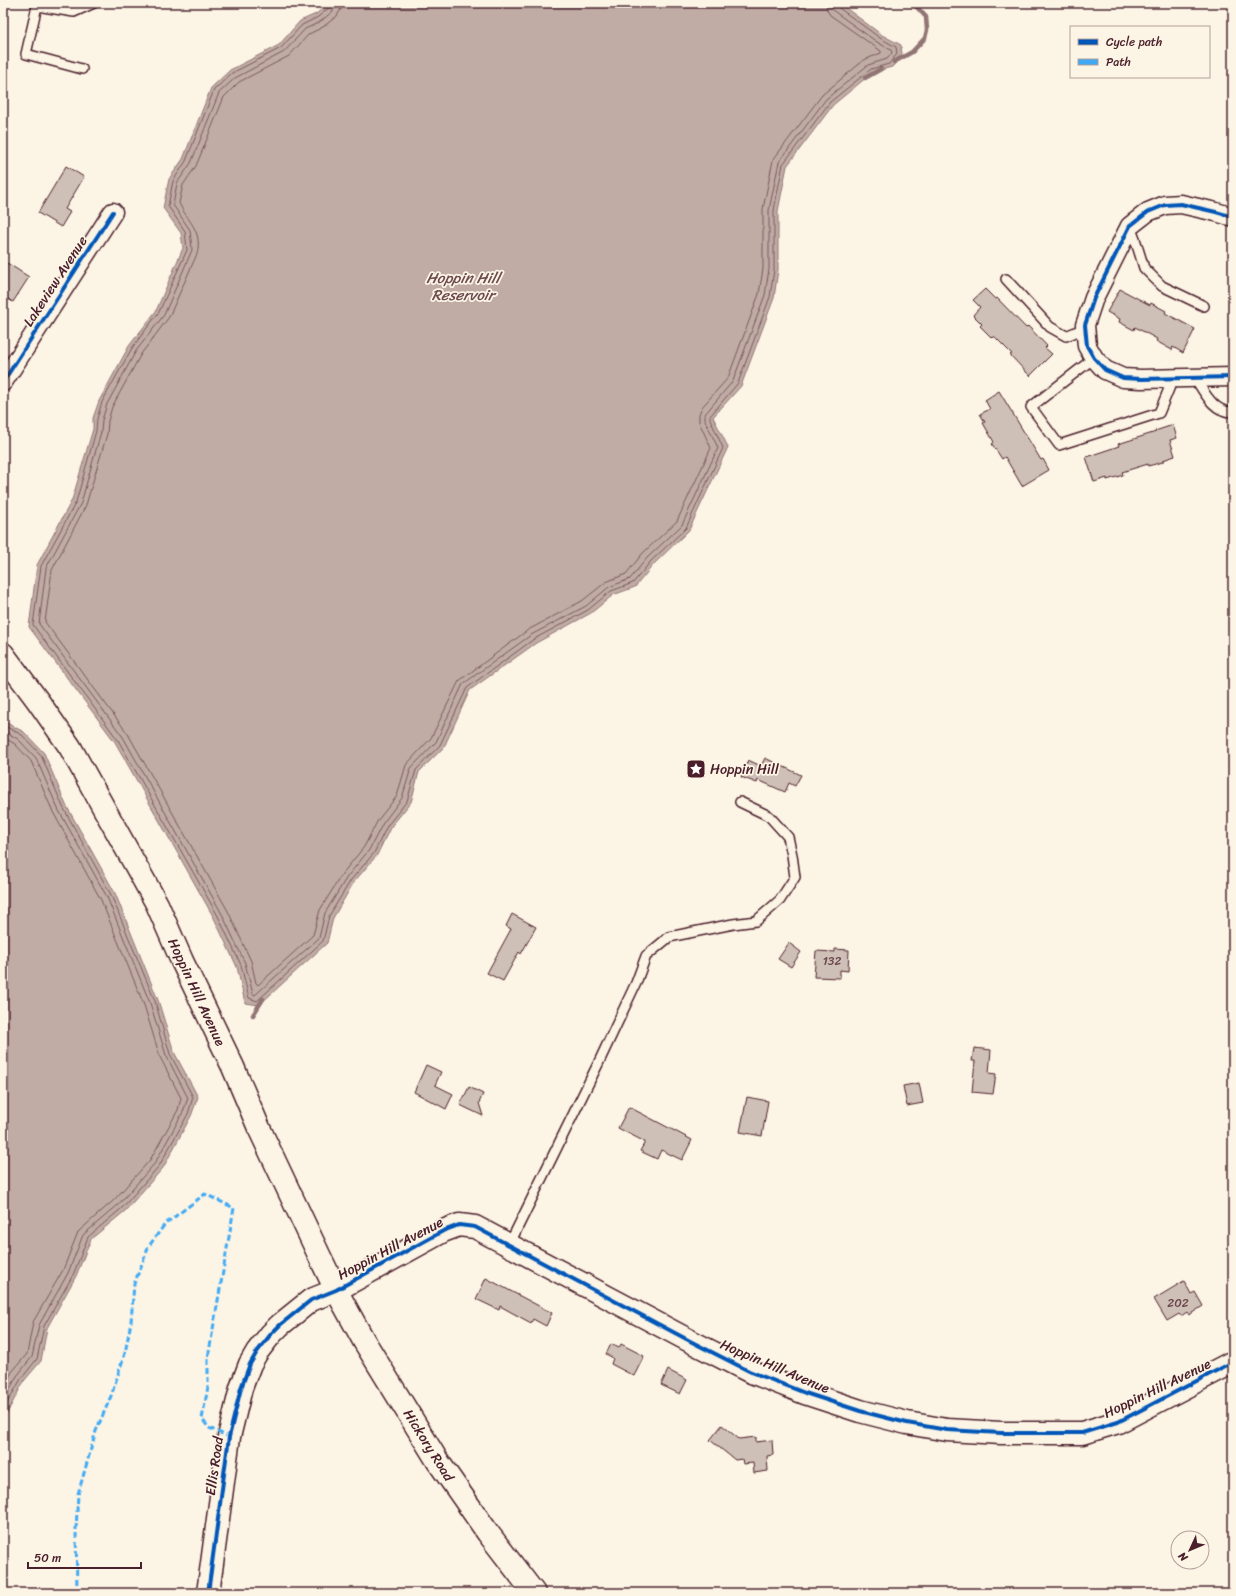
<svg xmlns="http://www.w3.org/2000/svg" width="1236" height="1596" font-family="Sriracha,sans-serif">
  <rect width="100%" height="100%" fill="#fcf5e5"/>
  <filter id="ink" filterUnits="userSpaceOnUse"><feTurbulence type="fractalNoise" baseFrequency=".025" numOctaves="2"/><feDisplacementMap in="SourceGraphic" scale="8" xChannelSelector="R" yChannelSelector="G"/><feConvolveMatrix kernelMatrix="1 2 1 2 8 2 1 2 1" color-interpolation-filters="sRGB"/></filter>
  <g filter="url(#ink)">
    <path fill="#c0aca5" stroke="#917474" d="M329 3H839L882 35 901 45 902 56 892 67 873 72 833 105 787 166 778 211V270L774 298 741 386 713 417 728 447 689 530 654 564 635 587 613 595 591 613 536 643 470 690 444 747 419 772 411 802 390 828 377 855 354 882 333 918 327 943 259 1005 245 1003 237 967 214 918 115 742 29 627 37 565 72 500 93 429V418L99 401 129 346 156 311 183 248 181 233 163 208 169 179 183 159 211 88 230 70 279 45 300 21 316 14Z
      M3 721 24 732 44 753 66 805 115 893 158 1000 174 1052 198 1097 191 1116 163 1168 125 1211 91 1239 76 1276 47 1328 41 1361 24 1381 7 1413 3 1415Z"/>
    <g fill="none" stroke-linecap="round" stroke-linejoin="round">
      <path stroke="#79575c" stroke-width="1" d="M331 3 330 7 318 17 302 25 281 48 232 73 214 90 186 161 173 181 168 206 185 231 187 250 159 312 132 348 102 402 97 419 96 431 76 502 41 566 33 625 118 740 218 916 241 965 249 998 257 1001 323 941 329 916 351 880 374 853 387 826 407 801 416 770 440 745 467 688 534 639 588 610 611 591 633 583 651 561 686 528 723 448 710 419V416L738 383 770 297 774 270V210L783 164 830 102 871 69 889 64 897 54 896 47 880 38 839 8 837 3
        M336 3 333 11 320 22 305 29 284 52 235 78 219 93 191 163 177 183 173 205 190 230 192 250 164 315 136 351 107 404 102 420 101 432 81 503 46 568 39 624 123 737 222 914 245 963 253 994 255 995 319 938 325 913 347 877 369 850 383 823 402 798 411 768 436 742 463 684 531 635 586 606 609 587 630 579 647 558 682 525 718 448 705 420V414L733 381 765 295 769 269V210L779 162 826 99 868 65 887 59 892 53 891 50 877 42 835 12 832 8V3
        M342 3 341 9 337 16 323 27 309 34 289 56 239 82 224 97 196 166 183 185 179 203C187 221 203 230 197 254L169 317 141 354 112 407 108 421 107 434 86 505 52 570 45 622 128 734 228 911 251 961 256 983 258 985 313 935 320 910 342 874 364 847 378 820 397 796 406 765 431 738 459 681 528 630 582 601 606 582 626 574 643 553 677 521 711 448 699 422V414L702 407 728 378 759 294 763 269V209L773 160 822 95 864 60 881 53V51L830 15 827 10 826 3
        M3 725 22 735 41 755 63 807 111 895 155 1001 170 1054 193 1097 188 1114 159 1166 122 1208 88 1237 73 1275 44 1326 37 1359 21 1379 3 1410
        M3 731 18 739 36 758 58 809 107 897 150 1003 166 1055 188 1098 183 1112 155 1163 118 1205 83 1235 68 1273 39 1325 32 1357 17 1376 3 1401
        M3 737 15 744 31 761 53 812 101 900 144 1005 160 1057 181 1098 178 1110 150 1160 114 1200 78 1232 63 1270 33 1322 27 1354 12 1372 3 1388"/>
      <path stroke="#917474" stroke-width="4.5" d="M894 62 912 52 925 38 927 30 926 17 913 3
        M865 78 881 69
        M253 1015 263 999"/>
    </g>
    <path fill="#cfc0b7" stroke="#4a1f2b" d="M66 166 84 177 65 209 70 212 61 227 38 213Z
      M7 263 29 277 13 302 3 296V270Z
      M985 289 995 299 997 298 1026 328 1028 326 1047 346 1045 348 1052 354 1030 376 1010 355 1012 354 994 336 992 338 980 326 982 324 973 315 980 307 973 300Z
      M1120 289 1150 305 1151 303 1166 311 1165 313 1195 329 1183 353 1173 347 1172 350 1156 341 1157 339 1135 327 1134 330 1119 322 1120 319 1107 312Z
      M999 391 1041 460 1043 459 1049 470 1022 486 1005 457 1002 459 992 444 994 442 983 423 985 422 980 414 990 409 985 400Z
      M1173 425 1177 438 1170 440 1175 456 1163 460V462L1148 466V464L1122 472 1123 475 1107 480V478L1094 482 1086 457 1119 446 1118 444 1156 432 1155 431Z
      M765 758 801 775 795 786 789 783 785 792 758 780 757 783 741 777 748 760 761 766Z
      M512 914 536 927 521 954 519 952 503 981 487 973 511 929 506 926Z
      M789 943 801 952 791 967 778 959Z
      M835 949 849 950 848 971 840 970V978L814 977 816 951 835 952Z
      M974 1048 991 1050 989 1073 996 1074 993 1094 972 1092 975 1061H972Z
      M426 1065 441 1072 435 1085 453 1094 446 1109 414 1092Z
      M919 1083 923 1103 907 1106 903 1086Z
      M469 1087 483 1094 479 1103 483 1116 460 1105Z
      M747 1097 768 1101 762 1136 740 1132Z
      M629 1107 692 1140 682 1160 661 1150 657 1159 640 1151 645 1142 618 1128Z
      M486 1278 552 1313 546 1326 533 1319 531 1323 500 1306 499 1310 476 1299Z
      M1184 1281 1191 1294 1195 1292 1203 1306 1189 1315 1187 1312 1181 1316 1179 1314 1167 1321 1154 1299Z
      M611 1344 619 1348 621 1344 644 1356 634 1376 611 1364 613 1358 606 1354Z
      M668 1370 687 1380 680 1394 661 1385Z
      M722 1425 739 1439 756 1437V1442L772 1440 773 1455 767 1456 768 1471 754 1473 753 1463 743 1464 742 1459 735 1460 710 1440Z"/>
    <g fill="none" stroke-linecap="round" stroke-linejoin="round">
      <g stroke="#4a1f2b" stroke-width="12">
        <path id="service" d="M36 3 37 6 26 54 82 69
          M37 6 74 12 94 3
          M1130 226 1136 242 1144 268 1162 286 1204 306
          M1006 279 1050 327 1066 336 1085 328
          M1094 358 1031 407 1059 445 1159 413 1173 379
          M1195 378C1204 392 1214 413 1233 412
          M509 1245 598 1064 636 983 646 956 669 937 733 924 756 921 780 900 795 877 792 855 788 837 769 816 740 802"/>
      </g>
      <g stroke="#4a1f2b" stroke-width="21">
        <path id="minor" d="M1233 217 1216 212 1181 204 1165 205 1148 212 1130 226 1094 298 1085 325 1087 346 1094 358 1105 370 1123 378 1141 379 1233 377
          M3 382 113 212"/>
      </g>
      <g stroke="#4a1f2b" stroke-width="25">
        <path id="tertiary" d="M208 1593 229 1437 241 1388 250 1364 257 1352 271 1334 280 1325 311 1300 336 1290 443 1231 459 1225 475 1227 692 1342 749 1371 805 1393 860 1411 907 1423 947 1430 1001 1433H1082L1118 1422 1233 1362"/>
      </g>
      <g stroke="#4a1f2b" stroke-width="25">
        <path id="secondary" d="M3 654 38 701 70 747 157 904 182 961 233 1067 259 1128 320 1257 336 1290 364 1341 437 1460 488 1533 534 1593"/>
      </g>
      <use href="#service" stroke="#fcf5e5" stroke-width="9"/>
      <use href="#minor" stroke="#fcf5e5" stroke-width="18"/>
      <use href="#tertiary" stroke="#fcf5e5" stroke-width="22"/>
      <use href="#secondary" stroke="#fcf5e5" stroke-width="22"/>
      <path stroke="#3fa9f5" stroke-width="3" stroke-dasharray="6 3" stroke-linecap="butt" d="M77 1593 76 1529 78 1494 96 1431 111 1396 125 1353 131 1322 134 1284 149 1246 165 1224 205 1194 234 1208 208 1358V1387L202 1419 209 1428 229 1437"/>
      <g stroke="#fcf5e5" stroke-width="6">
        <path id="cycleway" d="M1233 217 1216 212 1181 204 1165 205 1148 212 1130 226 1094 298 1085 325 1087 346 1094 358 1105 370 1123 378 1141 379 1233 377
          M3 382 113 212
          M208 1593 229 1437 241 1388 250 1364 257 1352 271 1334 280 1325 311 1300 336 1290 443 1231 459 1225 475 1227 692 1342 749 1371 805 1393 860 1411 907 1423 947 1430 1001 1433H1082L1118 1422 1233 1362"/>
      </g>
      <use href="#cycleway" stroke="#0057b8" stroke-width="4"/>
    </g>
  </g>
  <defs>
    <g id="sight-square" transform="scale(1)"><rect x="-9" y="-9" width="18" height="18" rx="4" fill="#4a1f2b" stroke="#fcf5e5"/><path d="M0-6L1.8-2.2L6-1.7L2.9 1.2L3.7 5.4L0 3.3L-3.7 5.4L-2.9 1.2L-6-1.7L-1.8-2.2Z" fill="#fff"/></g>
  </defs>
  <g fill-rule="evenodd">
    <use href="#sight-square" x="696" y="769"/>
  </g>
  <g text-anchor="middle" stroke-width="3.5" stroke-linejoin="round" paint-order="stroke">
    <g font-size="12" fill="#6b474e">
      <text x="832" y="965">132</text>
      <text x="1178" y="1307">202</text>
    </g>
    <g font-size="14" fill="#4a1f2b" stroke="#fcf5e5">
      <text transform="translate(55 281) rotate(-57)" y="5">Lakeview Avenue</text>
      <text transform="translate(197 992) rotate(65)" y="5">Hoppin Hill Avenue</text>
      <text transform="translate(390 1248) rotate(-28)" y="5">Hoppin Hill Avenue</text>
      <text transform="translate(775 1366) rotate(23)" y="5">Hoppin Hill Avenue</text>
      <text transform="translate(1157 1388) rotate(-26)" y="5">Hoppin Hill Avenue</text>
      <text transform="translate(429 1445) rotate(58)" y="5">Hickory Road</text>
      <text transform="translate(214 1466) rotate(-82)" y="5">Ellis Road</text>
    </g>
    <g font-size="14" fill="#4a1f2b" stroke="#fcf5e5" text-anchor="start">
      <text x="710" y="774">Hoppin Hill</text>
    </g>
    <g font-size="15" font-style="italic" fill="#6d4950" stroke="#fcf5e5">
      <text x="463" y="283">Hoppin Hill<tspan x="463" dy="17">Reservoir</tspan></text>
    </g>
  </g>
  <rect width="1236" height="1596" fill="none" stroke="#fcf5e5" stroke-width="16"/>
  <rect x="8" y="8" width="1220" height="1580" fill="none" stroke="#4a1f2b" stroke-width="1.5" filter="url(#ink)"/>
  <rect x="1070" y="26" width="140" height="52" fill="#fcf5e5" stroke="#b59f9b"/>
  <rect x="1078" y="39" width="20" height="6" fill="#0057b8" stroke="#b59f9b"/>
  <text x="1106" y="46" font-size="12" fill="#4a1f2b">Cycle path</text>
  <rect x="1078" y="59" width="20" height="6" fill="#3fa9f5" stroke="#b59f9b"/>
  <text x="1106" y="66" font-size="12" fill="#4a1f2b">Path</text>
  <g transform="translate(1190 1550) rotate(226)"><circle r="19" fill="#fcf5e5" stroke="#b59f9b"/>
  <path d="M0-3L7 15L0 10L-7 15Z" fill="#4a1f2b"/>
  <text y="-6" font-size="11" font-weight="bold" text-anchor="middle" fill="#4a1f2b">N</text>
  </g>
  <path d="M28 1562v6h113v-6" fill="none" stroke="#4a1f2b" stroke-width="2"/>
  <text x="34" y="1562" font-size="12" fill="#4a1f2b" stroke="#fcf5e5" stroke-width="3" paint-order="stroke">50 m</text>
</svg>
